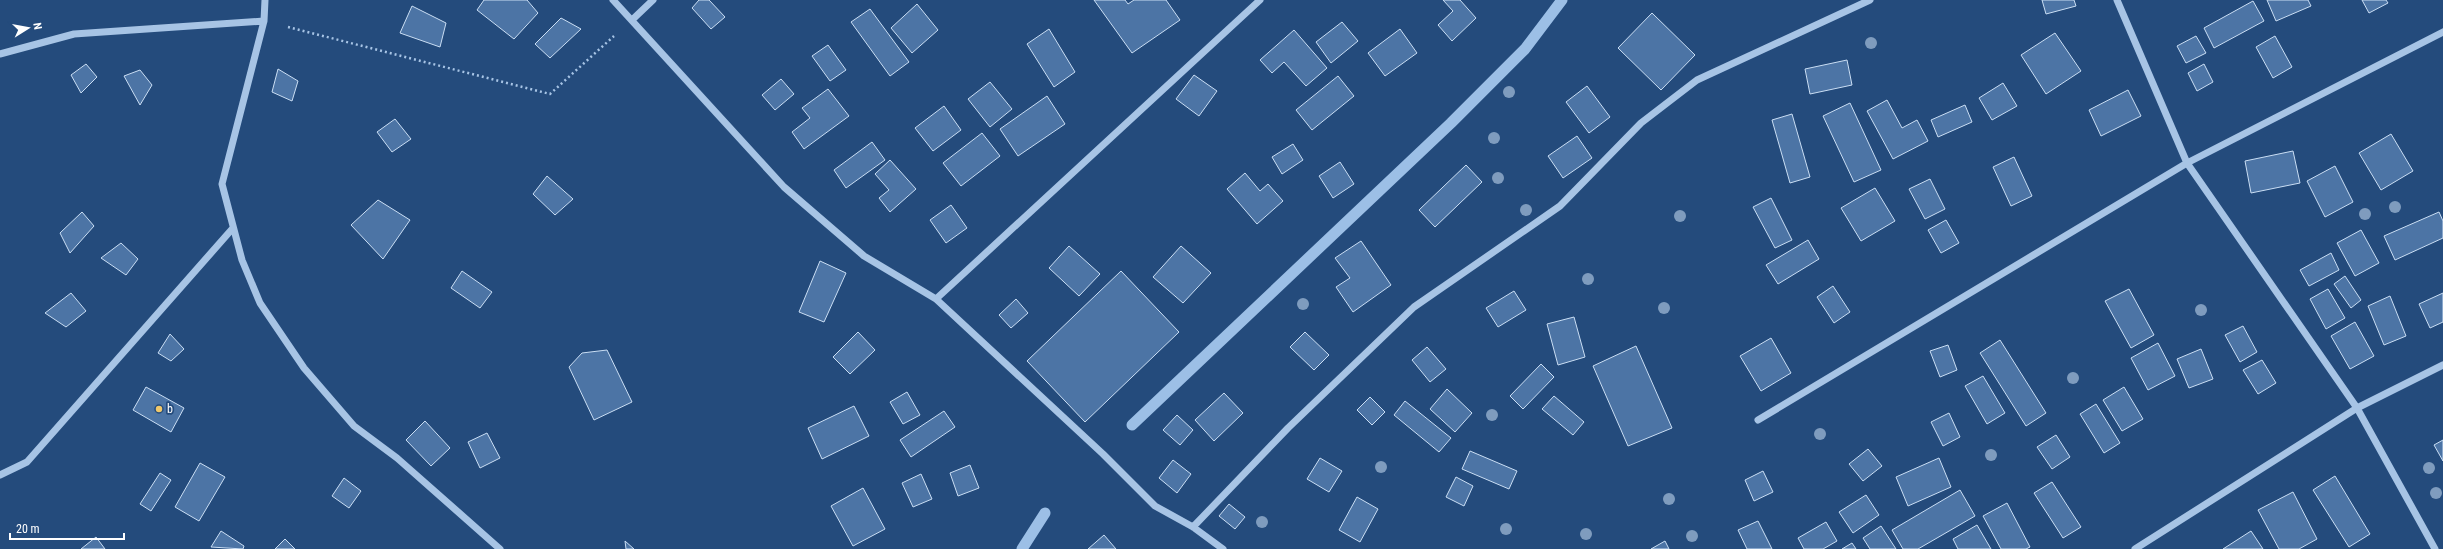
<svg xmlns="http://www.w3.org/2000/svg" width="2443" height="549" font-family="'Roboto Condensed',sans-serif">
  <rect width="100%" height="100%" fill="#244b7c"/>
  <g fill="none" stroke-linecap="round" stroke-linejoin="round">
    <path stroke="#9cbfe6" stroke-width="11" d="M1132 425 1451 123 1525 49 1562 0
      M1022 549 1045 513"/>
  </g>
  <path fill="#4c74a5" stroke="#cadef4" d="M484 0H527L538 13 514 39 477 10Z
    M699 0H709L725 17 711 29 692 8Z
    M1094 0H1125L1128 4 1134 0H1166L1180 20 1132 53Z
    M1443 0H1460L1476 18 1452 41 1438 25 1453 11Z
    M2042 0H2074L2076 6 2046 14Z
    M2267 0H2308L2311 6 2276 21Z
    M2362 0H2386L2388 3 2369 13Z
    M2253 1 2264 21 2214 48 2204 28Z
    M917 4 938 30 912 53 891 28Z
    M412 6 446 23 440 47 400 33Z
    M870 9 909 62 890 76 851 22Z
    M1652 13 1695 55 1661 90 1618 48Z
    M561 18 581 29 550 58 535 44Z
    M1342 22 1358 41 1331 63 1316 42Z
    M1049 29 1075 72 1054 87 1027 44Z
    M1400 29 1417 53 1385 76 1368 53Z
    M1294 30 1327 68 1306 86 1284 62 1272 73 1260 60Z
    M2055 33 2081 71 2046 94 2021 55Z
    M2196 36 2206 53 2186 63 2177 46Z
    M2275 36 2292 67 2273 78 2256 47Z
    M828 45 846 70 830 81 812 56Z
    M1847 60 1852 85 1810 94 1805 69Z
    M86 64 97 77 81 93 71 75Z
    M2204 64 2213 82 2197 91 2188 73Z
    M278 69 298 81 292 101 272 92Z
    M140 70 152 85 140 105 124 76Z
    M1194 75 1217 91 1199 116 1176 99Z
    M1338 76 1354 96 1312 130 1296 110Z
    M781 79 794 94 775 110 762 95Z
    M990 82 1012 109 990 127 968 99Z
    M2003 83 2017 106 1992 120 1979 98Z
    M1587 86 1610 117 1589 133 1566 102Z
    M828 89 849 116 804 149 792 132 810 118 802 108Z
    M2128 90 2141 116 2101 136 2089 110Z
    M1047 96 1065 124 1018 156 1000 129Z
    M1887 100 1902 128 1917 120 1928 141 1893 159 1867 111Z
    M1850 103 1881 170 1854 182 1823 116Z
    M1965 105 1972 122 1938 137 1931 120Z
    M944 106 961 130 933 151 915 128Z
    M1792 114 1810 177 1790 183 1772 120Z
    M395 119 411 139 392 152 377 132Z
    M982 133 1000 156 961 186 943 163Z
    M2391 134 2413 171 2381 190 2359 153Z
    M1577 136 1592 158 1563 178 1548 156Z
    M872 142 885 160 846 188 834 170Z
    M1293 144 1303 160 1282 174 1272 157Z
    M2293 151 2300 183 2251 193 2245 161Z
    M2014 157 2032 196 2011 206 1993 167Z
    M890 160 916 189 890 212 879 198 889 190 875 174Z
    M1340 162 1354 184 1333 198 1319 176Z
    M1466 165 1482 182 1435 227 1419 210Z
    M2335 166 2353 202 2325 217 2307 181Z
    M1245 173 1260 191 1268 184 1283 201 1257 224 1227 189Z
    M547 176 573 199 555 215 533 194Z
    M1930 179 1945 209 1925 219 1909 189Z
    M1875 188 1895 221 1861 241 1841 208Z
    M1771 198 1792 240 1775 248 1753 207Z
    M378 200 410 220 383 259 351 225Z
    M951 205 967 228 946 243 930 220Z
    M82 212 94 226 70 253 60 233Z
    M2439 212 2443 221V238L2395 260 2384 236Z
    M1946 220 1959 243 1941 253 1928 230Z
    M2361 230 2379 263 2355 276 2337 243Z
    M1808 240 1819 259 1778 284 1766 265Z
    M1361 241 1391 285 1353 312 1336 287 1350 278 1335 258Z
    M121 243 138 259 126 275 101 258Z
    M1069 246 1100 274 1079 296 1049 268Z
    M1181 246 1211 273 1183 303 1153 277Z
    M2331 253 2339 270 2309 286 2300 270Z
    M820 261 846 273 824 322 799 312Z
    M462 271 492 292 480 308 451 288Z
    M1121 271 1179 332 1085 422 1027 361Z
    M2345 276 2361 300 2351 308 2334 284Z
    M1833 286 1850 312 1834 323 1817 297Z
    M2129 289 2154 335 2131 348 2105 301Z
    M2328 289 2345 318 2326 329 2310 299Z
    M1514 291 1526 310 1498 327 1486 308Z
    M71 293 86 311 66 327 45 313Z
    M2443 293V322L2430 328 2419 304Z
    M2390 296 2406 336 2384 345 2368 306Z
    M1016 299 1028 313 1011 328 999 315Z
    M1574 317 1585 357 1558 365 1547 324Z
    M2355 322 2374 356 2350 369 2331 336Z
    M2243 326 2257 352 2240 362 2225 335Z
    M858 332 875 350 850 374 833 357Z
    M1305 332 1329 355 1314 370 1290 347Z
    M170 334 184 349 171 361 158 353Z
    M1771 338 1791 373 1761 391 1740 356Z
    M2000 340 2046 413 2026 426 1980 353Z
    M2158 343 2175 376 2148 390 2131 358Z
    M1948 345 1957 370 1940 377 1930 351Z
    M1636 346 1672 428 1628 446 1593 366Z
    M1427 347 1446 369 1430 382 1412 360Z
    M2201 349 2213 379 2189 388 2177 359Z
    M607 350 632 402 594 420 569 367 582 353Z
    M2262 360 2276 383 2258 394 2243 370Z
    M1541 364 1554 377 1523 409 1510 396Z
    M1983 376 2005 413 1987 424 1965 386Z
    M146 387 184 408 171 432 133 410Z
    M2124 387 2143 419 2122 431 2103 400Z
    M1447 389 1472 413 1455 432 1430 409Z
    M907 392 920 415 903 424 890 402Z
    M1224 393 1243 413 1214 441 1195 420Z
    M1554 396 1584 422 1573 435 1542 409Z
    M1370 397 1385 412 1372 425 1357 410Z
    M1405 401 1451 438 1439 452 1394 415Z
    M2096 404 2120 443 2104 453 2080 414Z
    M854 406 869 436 822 459 808 428Z
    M944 411 955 427 911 457 900 440Z
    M1949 413 1960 437 1943 446 1931 422Z
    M1177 415 1193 430 1180 445 1163 430Z
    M425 421 450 448 431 466 406 440Z
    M487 433 500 458 480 468 468 442Z
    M2056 435 2070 457 2052 469 2037 447Z
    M2443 440V461L2434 445Z
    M1868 449 1882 466 1863 481 1849 464Z
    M1470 451 1517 471 1509 489 1462 469Z
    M1320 458 1342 471 1329 492 1307 479Z
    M1939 458 1951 487 1908 506 1896 477Z
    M1173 460 1191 474 1177 493 1159 478Z
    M200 463 225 477 199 521 175 507Z
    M970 465 979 488 958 496 950 473Z
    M1763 471 1773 492 1754 501 1745 480Z
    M160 473 171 480 151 511 140 504Z
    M921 474 932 499 913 507 902 483Z
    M2335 476 2370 534 2349 547 2313 490Z
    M1456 477 1473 486 1464 506 1446 497Z
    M344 478 361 491 349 508 332 496Z
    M2052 482 2081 527 2063 538 2034 493Z
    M863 488 885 529 853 546 831 506Z
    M1960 490 1975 516 1918 549H1903L1892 530Z
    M2293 492 2317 539 2299 549H2279L2258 510Z
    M1866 495 1879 515 1853 533 1839 512Z
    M1357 497 1378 509 1360 542 1339 530Z
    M2007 503 2030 547 2026 549H2001L1983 516Z
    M1229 504 1245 517 1235 529 1219 516Z
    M1758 521 1772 549H1747L1738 530Z
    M1826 522 1837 541 1823 549H1804L1798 538Z
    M1977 525 1991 549H1958L1953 539Z
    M1881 526 1896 549H1870L1863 538Z
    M221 531 244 546 243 549 211 547Z
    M2251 531 2263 549H2223Z
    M1104 535 1116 549H1088Z
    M96 537 105 549H81Z
    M285 539 295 549H275Z
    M625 541 634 549H626Z
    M1665 541 1669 549H1651Z
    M1852 543 1856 549H1842Z"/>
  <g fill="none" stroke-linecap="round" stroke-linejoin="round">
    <path stroke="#a7c4e5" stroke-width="2.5" stroke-dasharray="2 3" stroke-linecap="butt" d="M288 27 550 94 614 36"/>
    <path stroke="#a7c4e5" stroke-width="7" d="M265 0 264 21 222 184 242 260 260 303 304 368 354 426 397 458 500 549
      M613 0 784 187 864 256 936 299 1103 454 1155 506 1193 527 1223 549
      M2117 0 2187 163 2357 408 2435 549
      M632 20 653 0
      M0 54 74 34 264 21
      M936 299 1260 0
      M1758 420 2187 163 2443 32
      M0 475 27 462 233 228
      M1193 527 1288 428 1414 307 1560 206 1641 123 1697 80 1870 0
      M2135 549 2357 408 2443 365"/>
  </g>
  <g fill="#7f9cbe">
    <circle cx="1871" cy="43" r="6"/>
    <circle cx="1509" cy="92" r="6"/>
    <circle cx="1494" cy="138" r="6"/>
    <circle cx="1498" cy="178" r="6"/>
    <circle cx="2395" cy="207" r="6"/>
    <circle cx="1526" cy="210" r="6"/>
    <circle cx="2365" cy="214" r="6"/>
    <circle cx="1680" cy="216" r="6"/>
    <circle cx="1588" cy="279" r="6"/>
    <circle cx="1303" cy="304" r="6"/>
    <circle cx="1664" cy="308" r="6"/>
    <circle cx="2201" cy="310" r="6"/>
    <circle cx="2073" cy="378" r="6"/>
    <circle cx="1492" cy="415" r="6"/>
    <circle cx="1820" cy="434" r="6"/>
    <circle cx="1991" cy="455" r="6"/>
    <circle cx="1381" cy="467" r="6"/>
    <circle cx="2429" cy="468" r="6"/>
    <circle cx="2436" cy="493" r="6"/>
    <circle cx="1669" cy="499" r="6"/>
    <circle cx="1262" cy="522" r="6"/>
    <circle cx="1506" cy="529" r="6"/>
    <circle cx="1586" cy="534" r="6"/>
    <circle cx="1692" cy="536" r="6"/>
  </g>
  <circle fill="#f0c86b" stroke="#244b7c" stroke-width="1.5" cx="159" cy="409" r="4"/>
  <g text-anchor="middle" stroke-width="3.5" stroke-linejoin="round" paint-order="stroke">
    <g font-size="12" fill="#fff" stroke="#244b7c" text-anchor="start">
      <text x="167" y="413">b</text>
    </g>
  </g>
  <g transform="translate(28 28) rotate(79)" stroke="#244b7c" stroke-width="3" paint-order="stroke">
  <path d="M0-3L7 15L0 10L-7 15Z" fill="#ffffff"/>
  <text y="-6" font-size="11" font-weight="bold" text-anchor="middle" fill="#ffffff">N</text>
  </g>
  <path d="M10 533v6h114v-6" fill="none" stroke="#ffffff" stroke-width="2"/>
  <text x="16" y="533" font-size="12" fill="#ffffff" stroke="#244b7c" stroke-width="3" paint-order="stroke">20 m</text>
</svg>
